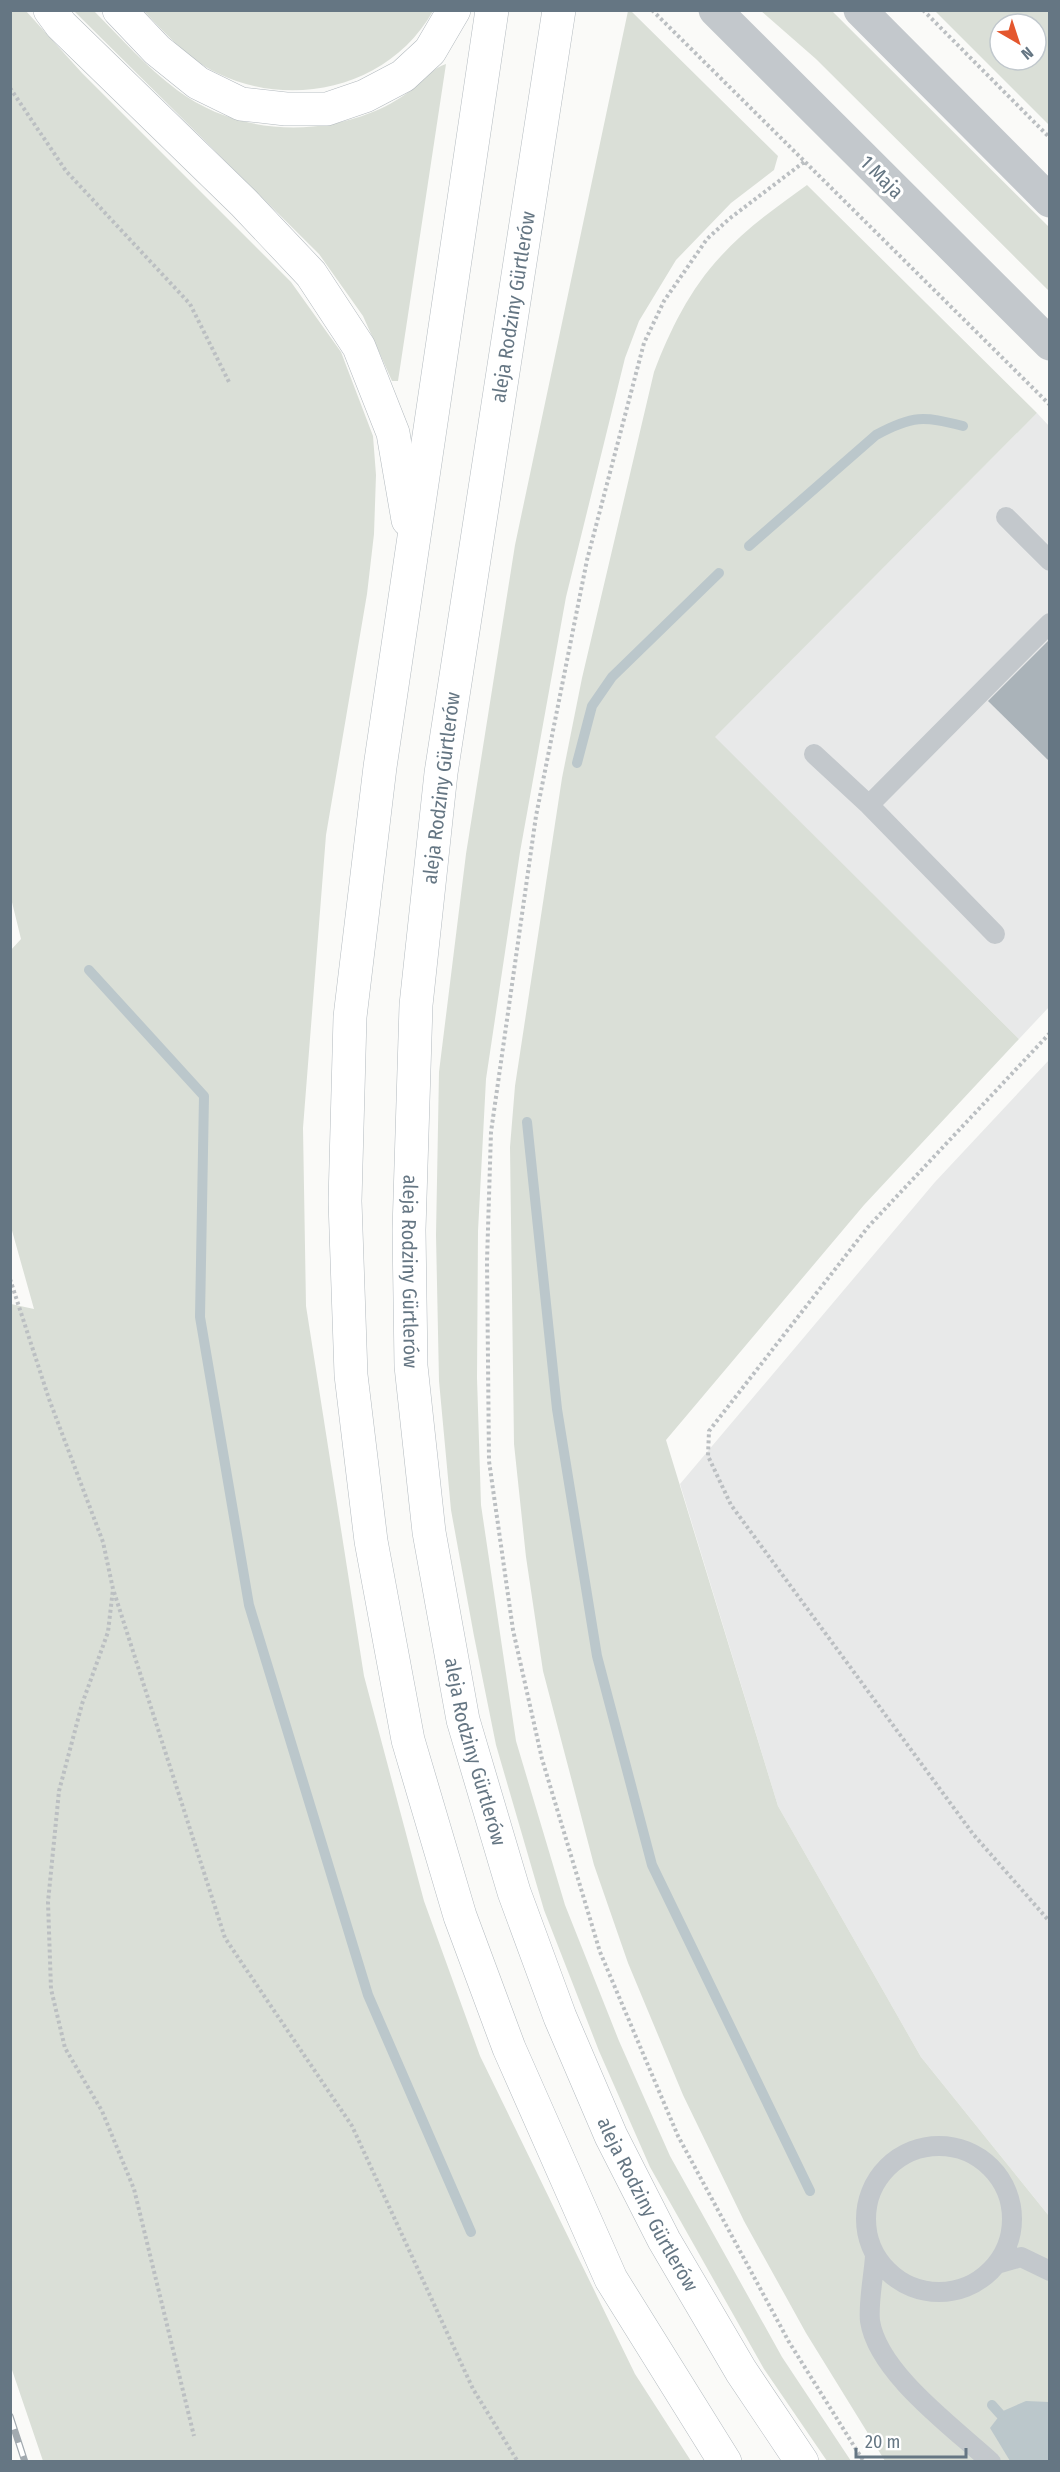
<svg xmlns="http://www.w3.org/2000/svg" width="1060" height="2472" font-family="'Fira Sans Condensed',sans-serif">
  <rect width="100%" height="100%" fill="#fafaf8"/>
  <path fill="#e8e9e9" d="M1037 413 1049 426V1007L1019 1039 714 737Z
    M1049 1060V2216L921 2057 778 1806 680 1484 935 1182Z"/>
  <path fill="#dadfd7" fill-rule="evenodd" d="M26 11 82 73 291 282 341 352 373 436 376 475 374 534 367 594 326 835 303 1128 306 1306 364 1676 424 1901 480 2056 635 2374 691 2461H43L11 2367V1304L34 1309 11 1227 10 951 21 939 10 894V11Z
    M74 11H94C121 38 146 67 177 90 232 131 307 138 370 113 384 108 398 100 410 91 421 83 434 67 446 64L398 381H392L363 316 319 254Z
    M144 11H433C390 87 293 110 217 73 188 59 165 33 144 11Z
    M631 11 778 156 774 170 731 203 676 260 639 321 625 358 566 597 520 852 486 1079 478 1231 477 1378 481 1505 516 1741 565 1905 619 2041 670 2156 782 2357 851 2461H827L764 2369 650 2167 599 2051 544 1910 496 1745 474 1636 451 1510 439 1381 436 1235 439 1072 466 854 515 545 628 11Z
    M761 11H832L1049 227V291L816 59Z
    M935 11H1049V125ZM1000 24H1036V60H1000Z
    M807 185 1037 413 715 737 1019 1039 864 1205 666 1440 778 1806 921 2057 1049 2216V2461H885L806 2333 744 2221 683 2095 628 1963 594 1865 543 1671 526 1557 514 1444 510 1147 515 1086 562 778 582 678 654 372C670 330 690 289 721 256 745 229 778 206 807 185Z"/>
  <path fill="#bbc7cb" d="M1026 2401 1049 2402V2461H1010L990 2428 1003 2411Z"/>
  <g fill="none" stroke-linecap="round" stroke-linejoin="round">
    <path stroke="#bbc7cb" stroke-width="10" d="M749 546 876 435C913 415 923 416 963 426
      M577 763 592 706 612 677 719 573
      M89 970 204 1096 200 1317 249 1605 368 1995 471 2232
      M527 1122 557 1409 597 1656 652 1865 810 2191
      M992 2405 1000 2414"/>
  </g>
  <path fill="#aab3b9" d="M1050 639V762L988 701Z"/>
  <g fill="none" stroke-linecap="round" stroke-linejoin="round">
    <g stroke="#b3babf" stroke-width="34">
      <g id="secondary">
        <path d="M50 10 61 25 244 203 311 274 359 347 393 433 408 520"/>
        <path d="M119 10 157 50 198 83 241 104 286 109H327L365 96 403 76 430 51 454 10"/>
        <path d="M492 10 380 767 350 1017 345 1201 351 1375 371 1541 408 1740 460 1916 509 2048 611 2279 725 2462"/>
        <path id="s1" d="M559 10 441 773 416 1005 409 1230 411 1366 429 1532 463 1720 514 1892 560 2017 611 2136 664 2240 741 2371 802 2462"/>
      </g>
    </g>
    <path stroke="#bbbfc2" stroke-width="4" stroke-dasharray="3 3" stroke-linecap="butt" d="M652 10 1050 405
      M923 10 1050 138
      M10 88 66 171 190 304 229 382
      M804 162 729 219 707 239 664 301 644 343 587 560 536 816 491 1132 487 1261 489 1461 513 1630 542 1759 600 1952 678 2136 789 2342 864 2462
      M1050 1033 868 1227 709 1431 708 1456 731 1505 973 1834 1050 1922
      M10 1279 49 1399 103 1542 113 1589 108 1632 82 1704 59 1791 48 1902 51 1989 65 2048 102 2111 134 2189 194 2436
      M114 1592 225 1938 352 2126 473 2389 518 2462"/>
    <path stroke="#c3c8cc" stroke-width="20" d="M1006 517 1050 561
      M814 754 869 805 995 934
      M869 805 1050 623
      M866 2219a73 73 0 1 1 146 0a73 73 0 1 1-146 0Z
      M875 2256C874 2274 868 2303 870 2321 878 2373 953 2427 991 2462
      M997 2264 1021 2257 1050 2271"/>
    <path stroke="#c3c8cc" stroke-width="33" d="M715 10 1050 344
      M860 10 1050 201"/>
    <use href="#secondary" stroke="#fff" stroke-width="33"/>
    <g stroke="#a2aab0" stroke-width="7">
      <path id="rail" d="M10 2416 25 2462"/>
    </g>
    <use href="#rail" stroke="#fff" stroke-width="4.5" stroke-dasharray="14" stroke-linecap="butt"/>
  </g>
  <g text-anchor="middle" stroke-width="6" stroke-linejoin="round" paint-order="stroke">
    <g font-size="20" fill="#657683" stroke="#fff">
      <text transform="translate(882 177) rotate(45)" y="7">1 Maja</text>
      <text transform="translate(513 307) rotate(-81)" y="7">aleja Rodziny Gürtlerów</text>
      <text transform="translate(441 788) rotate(-83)" y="7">aleja Rodziny Gürtlerów</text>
      <text dy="7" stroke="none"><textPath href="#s1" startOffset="1272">aleja Rodziny Gürtlerów</textPath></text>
      <text dy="7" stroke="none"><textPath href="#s1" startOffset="1758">aleja Rodziny Gürtlerów</textPath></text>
      <text dy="7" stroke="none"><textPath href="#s1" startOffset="2244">aleja Rodziny Gürtlerów</textPath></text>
    </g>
  </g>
  <rect width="1060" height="2472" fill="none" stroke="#657683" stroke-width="24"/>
  <g transform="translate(1018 42) rotate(141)"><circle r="28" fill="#ffffff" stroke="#c1c8cd" stroke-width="1.5"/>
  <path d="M0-4.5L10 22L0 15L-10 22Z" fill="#e4572e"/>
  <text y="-9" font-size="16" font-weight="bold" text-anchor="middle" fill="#657683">N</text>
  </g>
  <path d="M856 2448v9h110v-9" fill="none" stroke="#657683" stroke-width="3"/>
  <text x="865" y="2448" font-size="18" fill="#657683" stroke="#ffffff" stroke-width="4.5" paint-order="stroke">20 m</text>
</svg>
